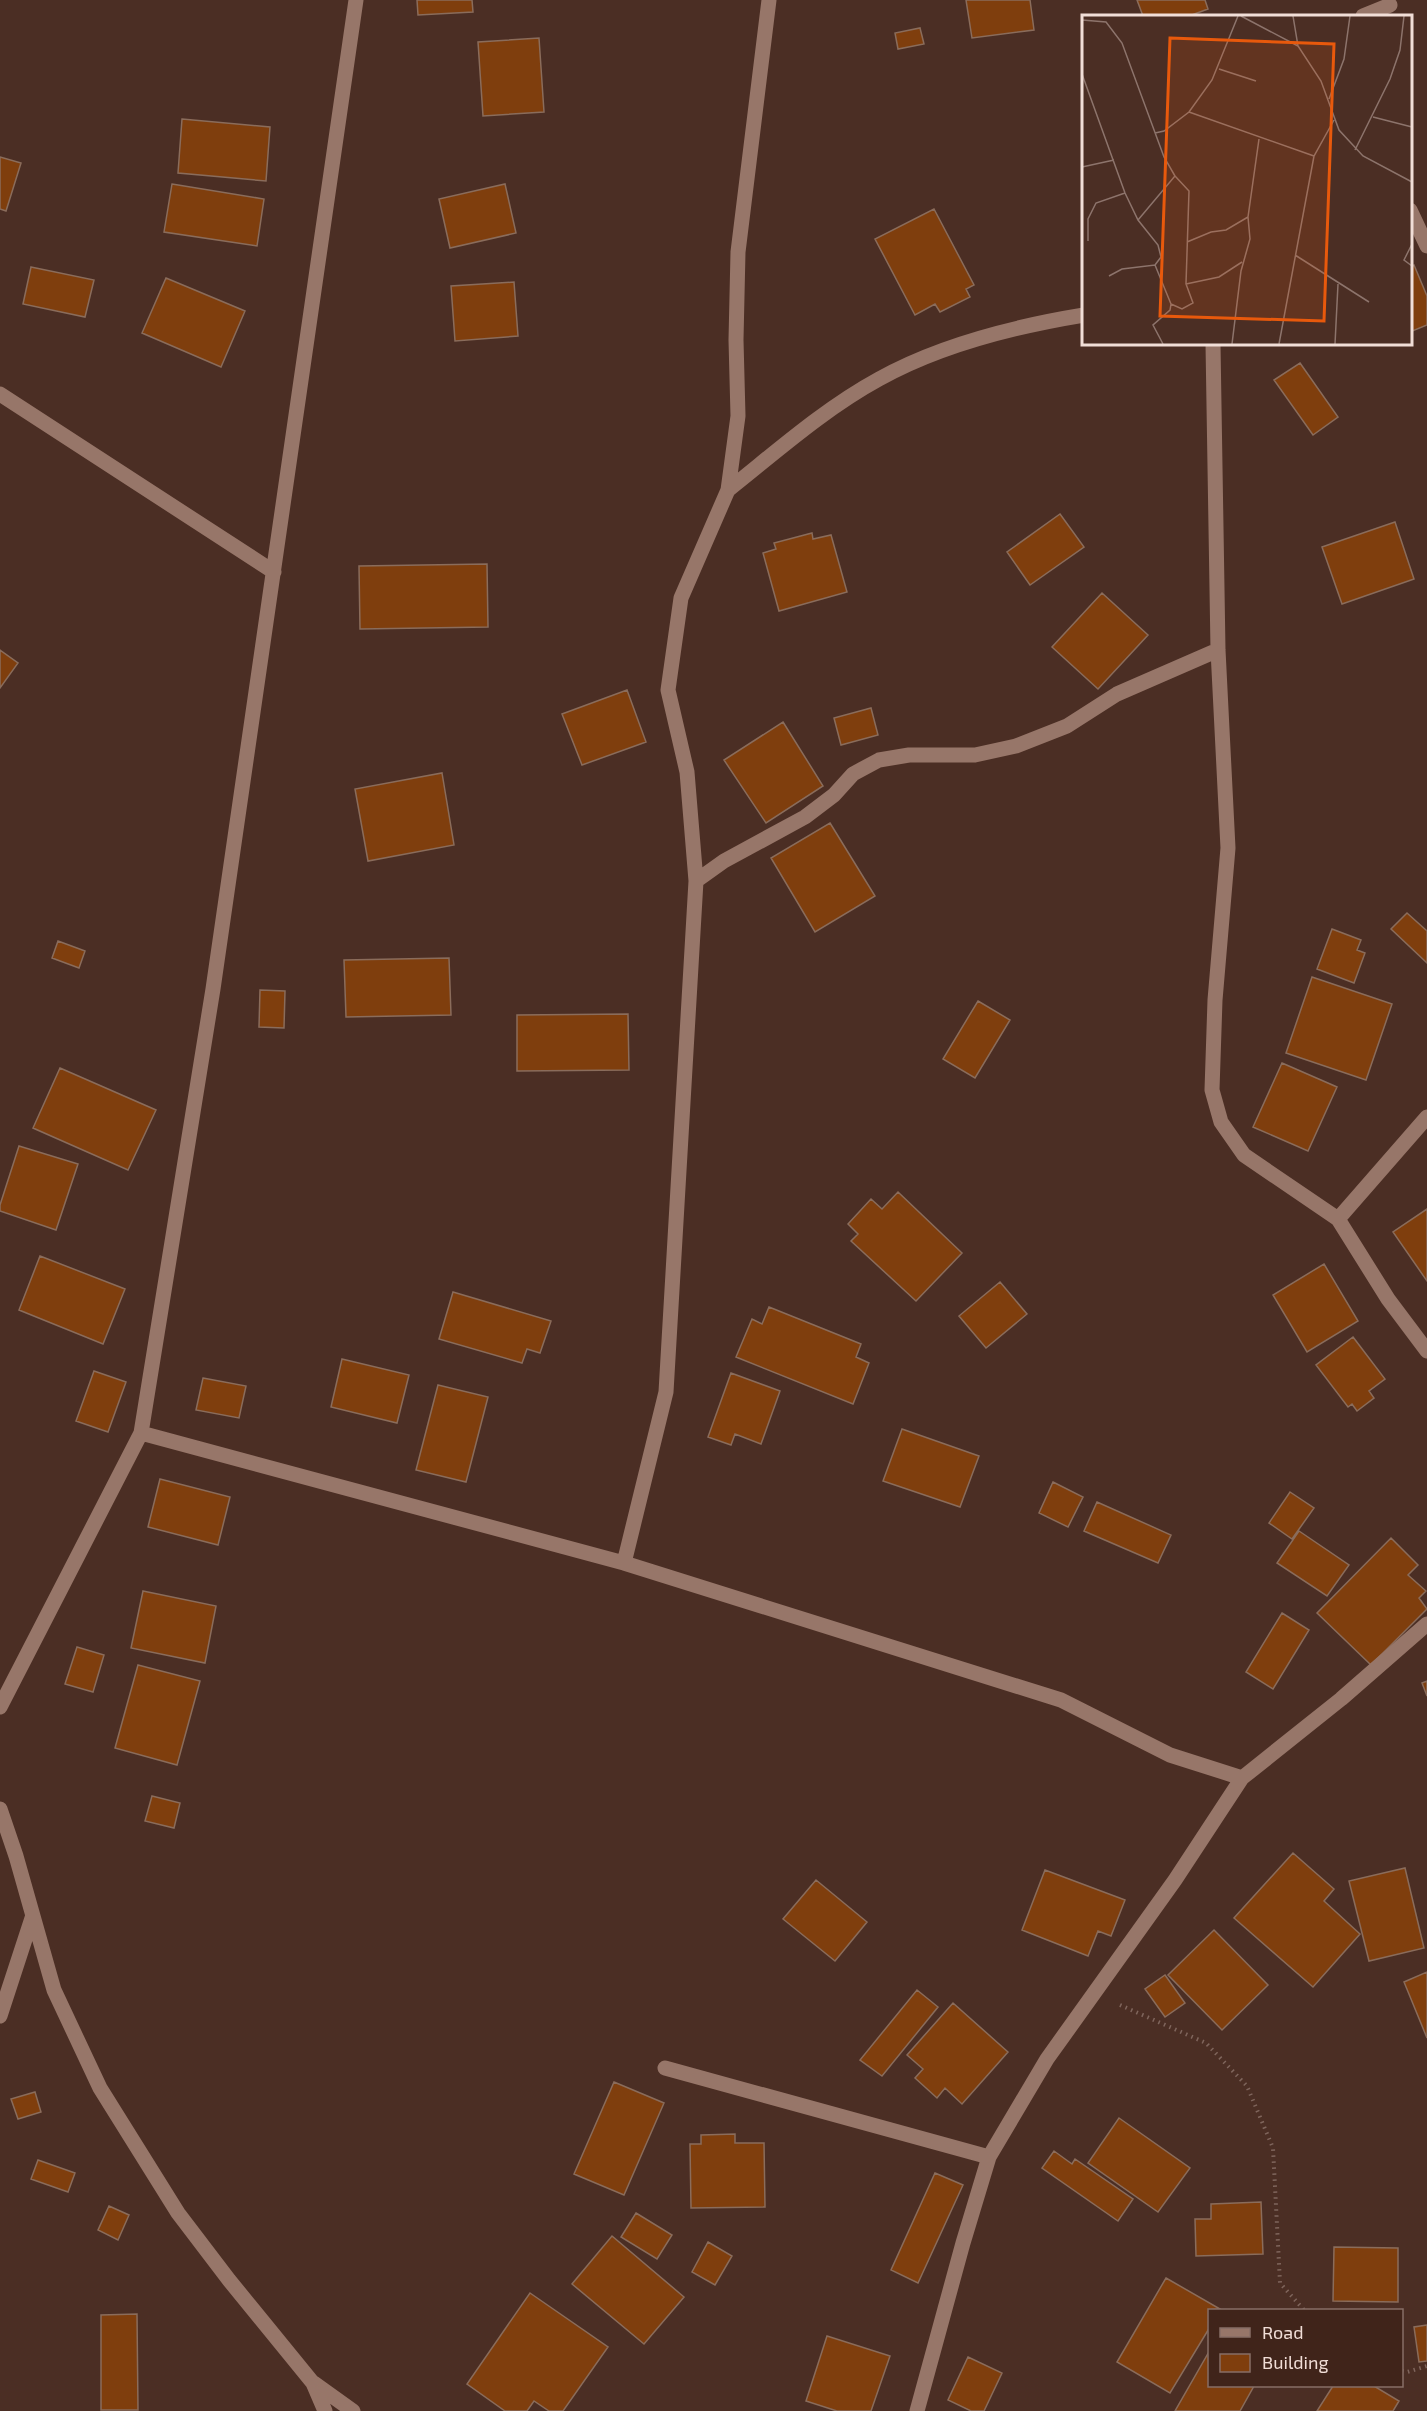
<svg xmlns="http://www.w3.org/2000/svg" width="1427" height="2411" font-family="'Exo 2',sans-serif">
  <rect width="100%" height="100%" fill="#4b2e24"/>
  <path fill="#7f3e0d" stroke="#8a6c5b" stroke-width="1.5" d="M417 0H472L473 12 418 15Z
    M966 0H1030L1034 30 972 38Z
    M1137 0H1205L1208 9 1189 16H1143Z
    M920 28 924 44 898 49 895 33Z
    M539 38 544 112 483 116 478 42Z
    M182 119 270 127 266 181 178 173Z
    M0 157 21 163 6 211 0 209Z
    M172 184 264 199 257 246 164 232Z
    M505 184 516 233 450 248 439 199Z
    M934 209 974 285 966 289 970 297 940 312 935 304 915 315 875 239Z
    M1414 265 1427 296V325L1410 332V267Z
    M31 267 94 280 85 317 23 304Z
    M166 278 245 311 221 367 142 333Z
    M514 282 518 336 455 341 451 286Z
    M1300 363 1338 417 1313 435 1274 380Z
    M1060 514 1084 547 1030 585 1007 552Z
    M1395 522 1414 579 1342 604 1322 547Z
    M812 533 813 539 831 535 847 592 779 611 763 553 776 549 774 543Z
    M487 564 488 627 360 629 359 566Z
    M1102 593 1148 635 1098 689 1052 647Z
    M0 650 18 663 0 688Z
    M627 690 646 742 582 765 562 714Z
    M871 708 878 735 841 745 834 718Z
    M783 722 823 786 766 823 724 760Z
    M442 773 454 845 368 861 355 789Z
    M830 823 875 896 815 932 771 858Z
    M1407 913 1427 931V963L1391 929Z
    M1332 929 1361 940 1357 950 1365 953 1354 983 1317 969Z
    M58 941 85 951 79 968 52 958Z
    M449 958 451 1015 346 1017 344 960Z
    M1312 977 1392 1004 1366 1080 1286 1053Z
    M260 990 285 991 284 1028 259 1027Z
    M978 1001 1010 1020 975 1078 943 1059Z
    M628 1014 629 1070 517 1071V1015Z
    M1282 1063 1337 1087 1308 1151 1253 1127Z
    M60 1068 156 1110 128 1170 33 1128Z
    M19 1146 78 1164 56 1230 0 1211V1205Z
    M898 1192 962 1253 916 1301 851 1241 858 1234 848 1224 871 1199 882 1209Z
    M1427 1209V1281L1393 1232Z
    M40 1256 125 1289 103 1344 19 1310Z
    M1324 1264 1358 1321 1307 1352 1273 1295Z
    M1000 1282 1027 1314 986 1348 959 1316Z
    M453 1292 551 1321 540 1353 527 1349 522 1363 439 1339Z
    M769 1307 861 1344 856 1357 869 1363 853 1404 736 1357 752 1319 762 1324Z
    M1353 1337 1385 1379 1369 1391 1374 1398 1357 1411 1352 1404 1348 1407 1316 1365Z
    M342 1359 409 1375 397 1423 331 1407Z
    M94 1371 126 1382 108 1432 76 1421Z
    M731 1373 780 1391 761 1444 735 1434 731 1445 708 1437Z
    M203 1378 246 1386 239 1418 196 1410Z
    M438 1385 488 1397 466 1482 416 1470Z
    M902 1429 979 1456 960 1507 883 1481Z
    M160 1479 230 1497 218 1545 148 1527Z
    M1053 1482 1083 1497 1068 1527 1039 1513Z
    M1290 1492 1314 1508 1292 1539 1269 1523Z
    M1097 1502 1171 1535 1158 1563 1084 1531Z
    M1299 1531 1349 1565 1327 1596 1277 1563Z
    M1391 1538 1418 1565 1408 1575 1426 1591 1419 1598 1427 1609 1371 1665 1317 1613Z
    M143 1591 216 1606 205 1663 131 1648Z
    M1282 1613 1309 1630 1273 1689 1246 1672Z
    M77 1647 104 1655 93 1692 65 1684Z
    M138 1665 200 1681 177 1765 115 1748Z
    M1427 1681V1696L1422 1683Z
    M152 1796 180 1803 174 1828 145 1821Z
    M1293 1853 1334 1889 1324 1901 1360 1934 1313 1987 1234 1918Z
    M1405 1868 1424 1948 1369 1961 1349 1881Z
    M1045 1870 1125 1900 1111 1936 1098 1931 1088 1956 1022 1930Z
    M816 1880 867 1922 835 1961 783 1919Z
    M1214 1930 1268 1985 1222 2030 1168 1975Z
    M1427 1972V2038L1404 1982Z
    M1165 1975 1185 2003 1165 2017 1145 1989Z
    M917 1990 938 2007 882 2076 860 2060Z
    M953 2003 1008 2052 962 2104 945 2088 937 2098 915 2078 923 2069 907 2055Z
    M614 2082 664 2103 624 2195 574 2174Z
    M35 2092 41 2112 18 2119 11 2099Z
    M1119 2118 1190 2168 1158 2212 1088 2163Z
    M735 2134V2143H764L765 2207 691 2208 690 2144H701V2135Z
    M1054 2151 1072 2164 1075 2159 1133 2199 1118 2221 1042 2168Z
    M38 2160 75 2173 68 2192 31 2179Z
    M935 2173 963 2185 918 2283 891 2270Z
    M1261 2202 1263 2254 1196 2256 1195 2219H1211V2204Z
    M109 2206 129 2215 118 2240 98 2230Z
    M636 2213 672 2235 657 2259 621 2237Z
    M612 2236 684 2297 644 2344 572 2284Z
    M708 2242 732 2256 715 2285 692 2272Z
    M1334 2247 1398 2248V2302L1333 2301Z
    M1166 2278 1220 2309 1210 2310V2327L1170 2393 1117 2362Z
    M530 2293 608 2347 563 2411H549L534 2401 527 2411H505L467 2384Z
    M137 2314 138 2410H101V2315Z
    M1427 2325V2361L1419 2362 1414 2327Z
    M827 2336 890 2356 871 2411H837L806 2401Z
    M1210 2350V2386H1254L1240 2411H1175Z
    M968 2357 1002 2373 984 2411H971L948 2400Z
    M1333 2386H1374L1399 2401 1393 2411H1317Z"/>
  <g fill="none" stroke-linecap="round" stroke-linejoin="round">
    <path stroke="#7f655c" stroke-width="4" stroke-dasharray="1.5 4.5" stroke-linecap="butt" d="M1120 2005 1206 2043 1247 2086 1273 2148 1280 2283 1304 2310
      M1402 2371 1407 2372 1427 2366"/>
    <path stroke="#977669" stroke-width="15" d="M1363 16 1390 5
      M1410 210 1427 246
      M1213 344 1218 650 1228 848 1215 1000 1212 1090 1221 1122 1244 1155 1338 1219
      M0 394 274 572
      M728 490C776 452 824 409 879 379 938 346 1017 326 1084 315
      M696 881 724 861 805 817 834 795 853 774 879 760 909 755H975L1016 746 1067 726 1117 694 1218 650
      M1427 1117 1338 1219 1388 1299 1427 1351
      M141 1433 213 989 356 0
      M624 1563 666 1392 696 881 687 772 668 690 681 598 728 490 738 416 736 340 738 252 769 0
      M0 1707 141 1433 624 1563 1061 1700 1170 1755 1242 1778
      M0 1809 16 1856 54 1990 100 2088 178 2213 229 2280 313 2383 325 2411
      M0 2016 32 1918
      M665 2068 989 2157
      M314 2383 353 2411
      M917 2411 963 2243 989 2157 1047 2059 1175 1880 1242 1778 1341 1699 1427 1624"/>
  </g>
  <g transform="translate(1082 15)">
    <rect width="330" height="330" fill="#4b2e24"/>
    <path fill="none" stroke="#8d746c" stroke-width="1.5" d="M159 1 216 31M211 1 216 31 239 66 257 115 281 141 330 167M0 5 24 7 40 28 82 142 93 161 56 205M137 54 174 66M0 59 43 178 56 205 76 230 79 242 73 250M247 84 262 44 268 1M107 97 232 141 252 105M291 102 330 112M73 118 82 116 107 97 130 65 156 1M273 135 308 64 318 35 322 1M0 152 32 145M6 226V204L14 188 43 178M105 227 129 217 144 215 166 202M330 229 322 245 330 251M213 240 287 287M27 261 40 254 73 250 89 289 88 295 71 310 81 329M104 269 137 262 160 247M89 289 100 294 111 288 104 269 107 176 93 161M150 329 159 256 168 224 166 202 177 124M197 329 232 141M253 329 256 269"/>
    <path fill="#e8590c" fill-opacity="0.15" stroke="#e8590c" stroke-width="3" d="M88 23 252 29 242 306 78 301Z"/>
    <rect width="330" height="330" fill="none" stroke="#f1ded7" stroke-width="3"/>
  </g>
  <rect x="1208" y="2309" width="195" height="78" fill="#40241a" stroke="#876e66" stroke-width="1.5"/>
  <rect x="1220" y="2328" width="30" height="9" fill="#977669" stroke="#876e66" stroke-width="1.5"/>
  <text x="1262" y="2339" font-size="18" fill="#f1ded7">Road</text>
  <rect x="1220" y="2354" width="30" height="18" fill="#7f3e0d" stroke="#876e66" stroke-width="1.5"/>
  <text x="1262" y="2369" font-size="18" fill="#f1ded7">Building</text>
</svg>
